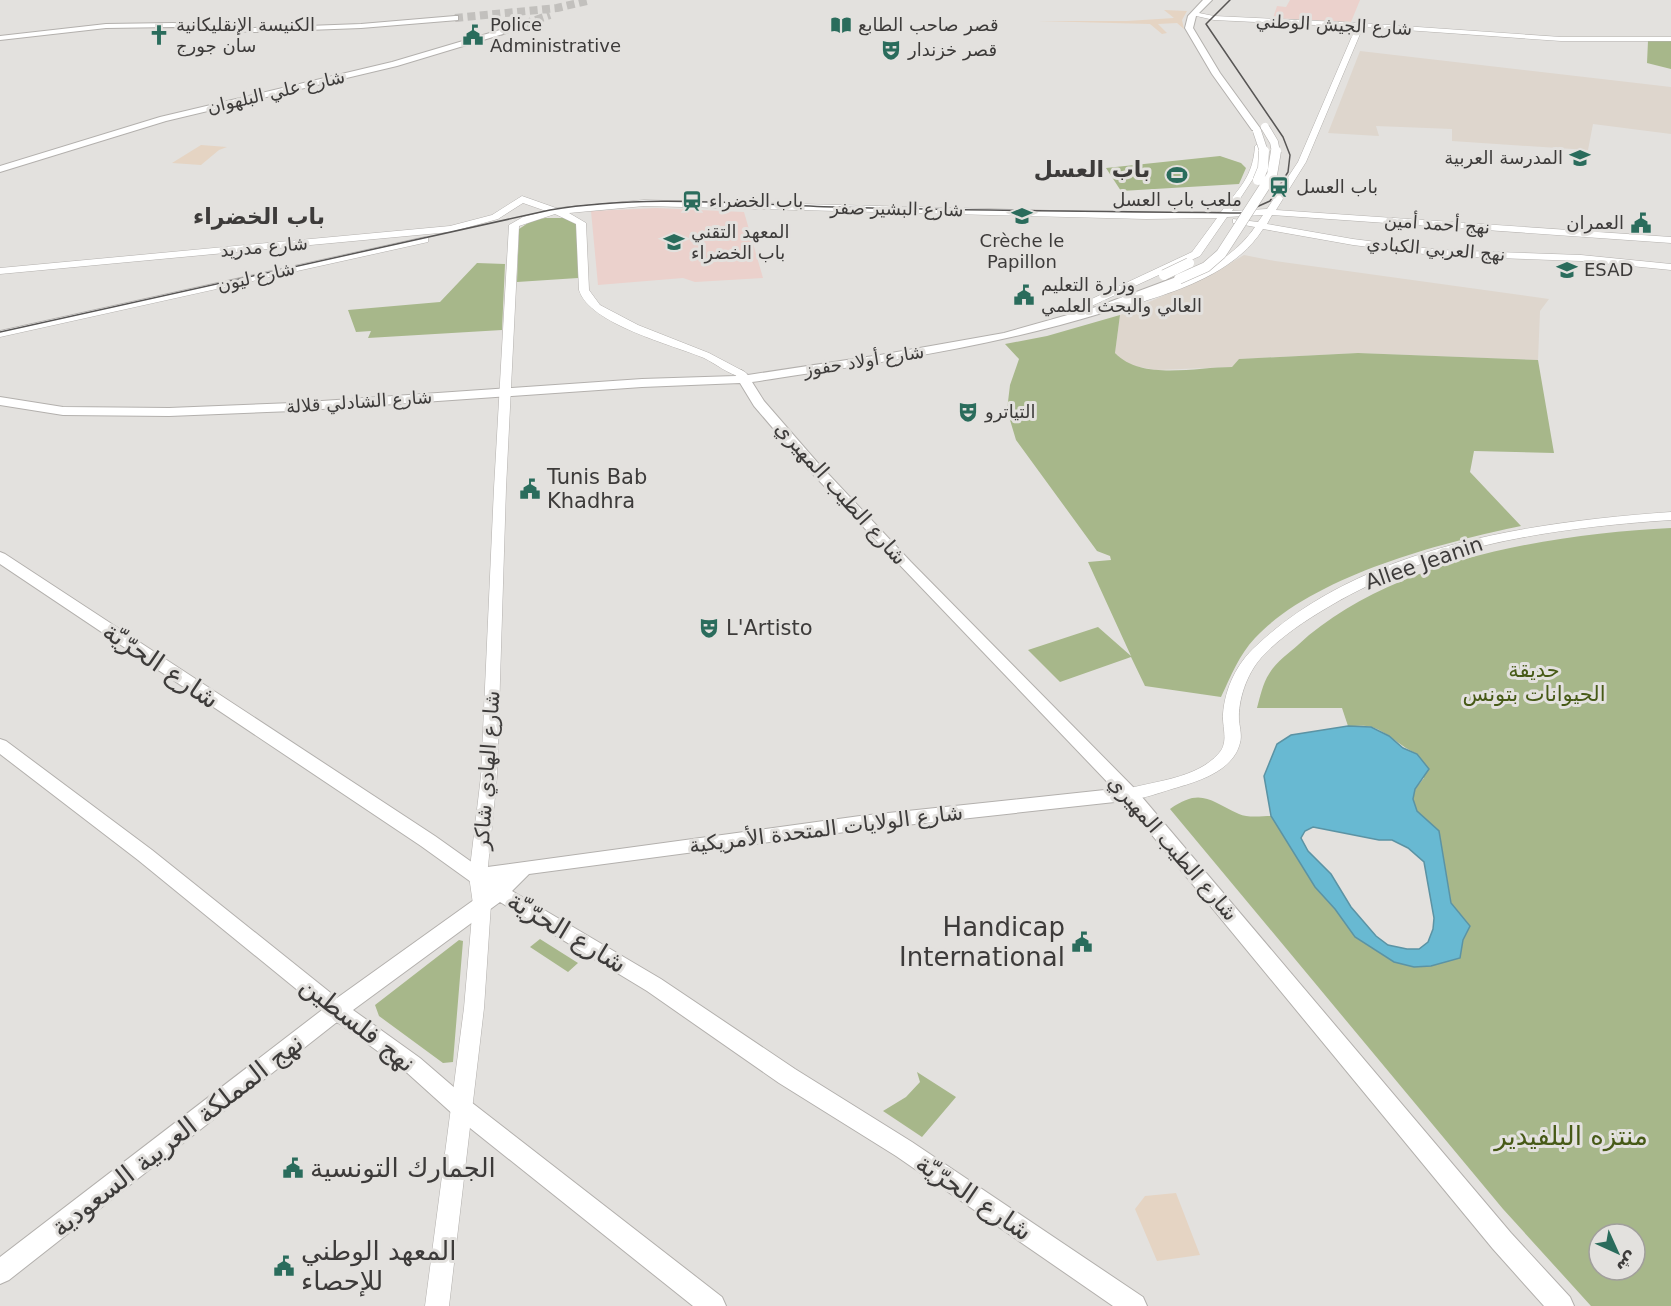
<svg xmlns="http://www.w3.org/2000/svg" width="1671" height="1306" font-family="'DejaVu Sans','Noto Sans Arabic',sans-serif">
  <rect width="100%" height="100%" fill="#e3e1de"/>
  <path fill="#e5d4c3" d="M1164 10 1187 11 1182 20 1184 29 1177 23 1158 24 1167 33 1162 34 1150 24 1038 21H1127L1174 18Z
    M201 145 227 147 219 150 201 165 172 163Z
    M1176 1193 1200 1255 1157 1261 1135 1209 1145 1196Z"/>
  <path fill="#ded6cd" d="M1360 51 1671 87V134L1593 124 1588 150 1452 141V129L1376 126 1379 136 1328 133Z
    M1244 255 1275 261 1549 299 1540 311 1538 360 1358 353 1239 359 1232 367 1156 370 1133 366 1122 361 1115 353 1120 315 1214 273Z"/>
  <path fill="#ebd1cc" d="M1290 0H1360L1351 22 1273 18 1277 6 1286 7Z
    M656 208 744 212 763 278 695 282 683 278 598 285 591 211Z"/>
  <path fill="#a7b78a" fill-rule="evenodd" d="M1648 41H1671V69L1647 63Z
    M1220 156 1241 163 1246 168 1239 184 1121 191 1106 168Z
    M545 218H565L577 223 578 278 517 282 519 229 531 221Z
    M477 263 505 264 502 330 368 338 371 331 356 332 348 310 440 302Z
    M1120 315 1115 353C1142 381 1196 367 1232 367L1239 359 1358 353 1538 360 1554 453 1474 451 1470 472 1521 526C1440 543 1313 576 1255 638 1239 655 1231 676 1221 697L1145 686 1131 657 1060 682 1028 650 1098 627 1131 656 1088 562 1111 560 1110 556 1097 551 1016 440 1007 410 1010 385 1019 359 1005 344 1047 336Z
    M1671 528V1306H1591L1503 1209 1170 809C1201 787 1210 801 1239 814 1247 818 1262 816 1271 816L1315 887 1335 909 1355 937 1394 962 1463 940 1470 926 1451 903 1439 831 1417 811 1413 799 1415 789 1424 778 1417 754C1401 747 1389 733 1372 727 1365 725 1356 726 1348 726L1342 708H1257C1260 697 1263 683 1269 674 1275 663 1289 653 1298 645 1390 560 1550 534 1671 528ZM1599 1234H1635V1270H1599Z
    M540 939 578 963 568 972 530 947Z
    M459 940 463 941 453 1062 443 1063 379 1016 375 1005Z
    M917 1072 956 1097 922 1137 883 1111 906 1097 920 1082Z"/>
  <path fill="#68b9d2" stroke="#5b93a4" stroke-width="1.5" fill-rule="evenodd" d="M1348 726 1371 727 1389 736 1403 748 1417 754 1429 769 1415 789 1413 799 1417 811 1439 831 1451 903 1470 926 1463 940 1460 958 1431 966 1414 967 1394 962 1355 937 1335 909 1315 887 1271 816 1264 776 1277 744 1291 735ZM1313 827 1379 840H1392L1408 848 1424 862 1434 918 1433 929 1428 942 1419 949H1407L1388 945 1376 936 1351 907 1331 874 1308 851 1301 838 1305 831Z"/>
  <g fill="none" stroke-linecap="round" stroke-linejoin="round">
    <path stroke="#c2c0bd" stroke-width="8" stroke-dasharray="8 4.5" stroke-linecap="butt" d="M455 18 557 8 591 0
      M500 32 550 15"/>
    <g stroke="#b3b0ad" stroke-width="1">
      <path id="tertiary" d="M1194 12 1214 16 1360 23 1561 37H1671V41H1561L1363 27 1306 162 1276 210 1671 237V243L1272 215 1267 224 1353 239 1440 250 1581 255 1671 264V270L1581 261 1440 256 1353 245 1263 229C1239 267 1192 286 1151 299 1141 302 1129 308 1119 306V302C1166 288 1226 270 1255 227L1233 223V219L1258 222 1263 215 1227 217 1200 256 1085 309 1080 306 1081 304 1192 252 1217 218 1146 219 644 206 569 213 586 223 589 290 600 305 638 325 709 353 745 372 747 374 741 377C728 374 716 364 704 358 673 345 589 324 579 290L576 224 555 214 519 226 506 488 497 776 487 876 491 904 484 1008 449 1306H425L464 1008 473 904 469 876 481 776 494 488 509 225 523 217 546 211 523 203 498 219 450 232 0 274V268L450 226 492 215 522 196 556 208 644 200 1146 213 1221 212C1239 188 1253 177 1255 146L1259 143 1263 146 1262 165 1232 211 1267 209 1298 162 1356 27 1214 20 1192 15Z
        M425 237 428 238V242L0 337V331Z
        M1671 512V520C1553 528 1433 545 1330 606 1306 620 1280 637 1261 658 1247 674 1238 699 1239 721 1240 728 1242 736 1240 743 1233 772 1196 782 1172 789 1158 793 1137 802 1123 798L1121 794 1123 790C1153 781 1197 779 1219 753 1229 742 1222 727 1223 714 1225 688 1237 663 1256 646 1362 546 1531 522 1671 512Z"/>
    </g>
    <g stroke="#b3b0ad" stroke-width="2">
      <path id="secondary" d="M1203 0H1212L1196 16 1193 28 1220 73 1260 128 1258 130H1252L1212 74 1185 28 1188 16Z
        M455 16H458V20L361 28 253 32 173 27 106 28 0 40V36L106 24 173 23 253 28 361 24Z
        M500 30H503V34L397 66 166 121 0 172V166L160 117 392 62Z
        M1179 276 1183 277V281C1156 292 1130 305 1102 313 988 348 870 364 752 382L764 401 817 462 911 562 1136 790 1511 1233 1570 1297 1574 1306H1544L1493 1249 1124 801 860 830 529 874 512 891 661 979 795 1069 912 1142 1143 1297 1147 1306H1113L896 1156 779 1083 647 991 500 902 353 1010 420 1058 471 1102 722 1297 726 1306H693L455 1116 404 1070 337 1022 9 1280 0 1284V1257L322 1010 138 860 0 754V739L6 741 152 850 337 998 485 892 421 846 0 564V552L5 554 435 836 480 868 860 816 1114 789 807 468 754 406 740 383 642 387 293 411 169 416 63 415 0 405V397L63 407 169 408 293 403 642 379 736 376 737 371 741 370 748 375 880 355 1004 333 1096 307Z"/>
    </g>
    <use href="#tertiary" fill="#fff" fill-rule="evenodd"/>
    <use href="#secondary" fill="#fff" fill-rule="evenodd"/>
    <path stroke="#585655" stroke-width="1.5" d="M0 332 550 210C644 194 740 204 835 207 971 211 1107 211 1243 213L1270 201 1288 172 1290 155 1283 137 1206 24 1230 0"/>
    <g stroke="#b3b0ad" stroke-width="9" stroke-linecap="butt">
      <path id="secondary-bridge-far1" d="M1265 127 1274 142 1276 152
        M1257 131 1264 152"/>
    </g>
    <g stroke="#b3b0ad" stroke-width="11" stroke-linecap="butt">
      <path id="secondary-bridge" d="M1258 180 1263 168 1264 151
        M1164 275 1189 263
        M1179 279 1206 267 1221 254 1272 175 1276 151"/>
    </g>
    <use href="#secondary-bridge-far1" stroke="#fff" stroke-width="8"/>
    <use href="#secondary-bridge" stroke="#fff" stroke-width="10"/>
  </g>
  <defs>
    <g id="library-bare" transform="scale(1.62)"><path d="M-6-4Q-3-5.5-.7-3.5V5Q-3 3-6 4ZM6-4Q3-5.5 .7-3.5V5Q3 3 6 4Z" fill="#2a6c5c" stroke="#e3e1de" stroke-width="2.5" paint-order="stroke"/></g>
    <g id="church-bare" transform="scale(1.62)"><path d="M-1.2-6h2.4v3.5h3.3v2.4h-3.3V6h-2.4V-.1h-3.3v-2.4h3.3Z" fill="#2a6c5c" stroke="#e3e1de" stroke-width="2.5" paint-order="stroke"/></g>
    <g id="civic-bare" transform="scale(1.62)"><path d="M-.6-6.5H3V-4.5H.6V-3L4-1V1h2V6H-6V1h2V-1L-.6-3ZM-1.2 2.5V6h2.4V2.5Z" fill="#2a6c5c" stroke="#e3e1de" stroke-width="2.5" paint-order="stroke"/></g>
    <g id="theatre-bare" transform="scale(1.62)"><path d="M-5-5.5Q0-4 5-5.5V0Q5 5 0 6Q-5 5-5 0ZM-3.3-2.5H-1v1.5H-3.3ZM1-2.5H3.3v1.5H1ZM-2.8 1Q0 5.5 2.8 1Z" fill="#2a6c5c" stroke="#e3e1de" stroke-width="2.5" paint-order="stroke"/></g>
    <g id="school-bare" transform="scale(1.62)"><path d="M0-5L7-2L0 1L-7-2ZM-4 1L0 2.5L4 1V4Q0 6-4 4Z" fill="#2a6c5c" stroke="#e3e1de" stroke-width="2.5" paint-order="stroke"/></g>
    <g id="stadium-bare" transform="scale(1.62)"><path d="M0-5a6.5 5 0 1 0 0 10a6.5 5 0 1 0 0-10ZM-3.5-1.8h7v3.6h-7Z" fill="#2a6c5c" stroke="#e3e1de" stroke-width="2.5" paint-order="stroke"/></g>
    <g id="station-bare" transform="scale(1.62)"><path d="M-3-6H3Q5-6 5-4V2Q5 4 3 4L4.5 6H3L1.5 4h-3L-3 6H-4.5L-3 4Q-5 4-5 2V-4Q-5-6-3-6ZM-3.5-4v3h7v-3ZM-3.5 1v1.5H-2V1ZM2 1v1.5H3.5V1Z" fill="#2a6c5c" stroke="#e3e1de" stroke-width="2.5" paint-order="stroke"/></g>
  </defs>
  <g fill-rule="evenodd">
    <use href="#library-bare" x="841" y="25"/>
    <use href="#church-bare" x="159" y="35"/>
    <use href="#civic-bare" x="473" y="35"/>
    <use href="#theatre-bare" x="891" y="50"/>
    <use href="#school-bare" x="1580" y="158"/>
    <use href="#stadium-bare" x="1177" y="175"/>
    <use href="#station-bare" x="1279" y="187"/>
    <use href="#station-bare" x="692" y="201"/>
    <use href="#school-bare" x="1022" y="216"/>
    <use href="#civic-bare" x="1641" y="223"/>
    <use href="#school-bare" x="674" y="242"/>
    <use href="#school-bare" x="1567" y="270"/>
    <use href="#civic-bare" x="1024" y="295"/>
    <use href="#theatre-bare" x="968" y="412"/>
    <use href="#civic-bare" x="530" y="489"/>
    <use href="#theatre-bare" x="709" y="628"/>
    <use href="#civic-bare" x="1082" y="942"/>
    <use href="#civic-bare" x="293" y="1168"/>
    <use href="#civic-bare" x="284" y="1266"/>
  </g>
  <g text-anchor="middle" stroke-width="6" stroke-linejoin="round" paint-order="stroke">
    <g font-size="18" fill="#3d3b3a" stroke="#e3e1de" text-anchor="start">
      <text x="176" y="31">الكنيسة الإنقليكانية<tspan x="176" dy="21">سان جورج</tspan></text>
      <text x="490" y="31">Police<tspan x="490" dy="21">Administrative</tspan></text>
      <text x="858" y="31">قصر صاحب الطابع</text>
      <text x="908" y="56">قصر خزندار</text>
      <text x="1563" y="164" text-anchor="end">المدرسة العربية</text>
      <text x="1296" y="193">باب العسل</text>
      <text x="1177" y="206" text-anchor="middle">ملعب باب العسل</text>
      <text x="709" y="207">باب الخضراء</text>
      <text x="1624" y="229" text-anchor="end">العمران</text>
      <text x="691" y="238">المعهد التقني<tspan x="691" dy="21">باب الخضراء</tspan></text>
      <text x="1022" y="247" text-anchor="middle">Crèche le<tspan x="1022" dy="21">Papillon</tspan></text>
      <text x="1584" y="276">ESAD</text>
      <text x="1041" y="291">وزارة التعليم<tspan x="1041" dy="21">العالي والبحث العلمي</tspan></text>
      <text x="985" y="418">التياترو</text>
    </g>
    <g font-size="18" fill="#3d3b3a" stroke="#e3e1de">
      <text transform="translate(1334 25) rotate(3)" y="6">شارع الجيش الوطني</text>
      <text transform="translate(276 92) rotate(-13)" y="6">شارع علي البلهوان</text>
      <text transform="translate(897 209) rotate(1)" y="6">شارع البشير صفر</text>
      <text transform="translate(1437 224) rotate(4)" y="6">نهج أحمد أمين</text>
      <text transform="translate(264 247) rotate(-5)" y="6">شارع مدريد</text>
      <text transform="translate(1436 249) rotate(5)" y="6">نهج العربي الكبادي</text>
      <text transform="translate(256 277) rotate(-13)" y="6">شارع ليون</text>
      <text transform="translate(864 361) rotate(-9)" y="6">شارع أولاد حفوز</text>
      <text transform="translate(359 402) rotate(-4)" y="6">شارع الشادلي قلالة</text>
    </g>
    <g font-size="21" fill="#3d3b3a" stroke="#e3e1de" text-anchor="start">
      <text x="547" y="484">Tunis Bab<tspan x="547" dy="24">Khadhra</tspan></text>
      <text x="726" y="635">L'Artisto</text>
    </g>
    <g font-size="21" fill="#3d3b3a" stroke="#e3e1de">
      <text transform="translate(841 493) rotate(48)" y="7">شارع الطيب المهيري</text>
      <text transform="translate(1424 563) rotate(-19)" y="7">Allee Jeanin</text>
      <text transform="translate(487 770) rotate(-86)" y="7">شارع الهادي شاكر</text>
      <text transform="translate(826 829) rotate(-7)" y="7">شارع الولايات المتحدة الأمريكية</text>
      <text transform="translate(1173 848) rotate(49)" y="7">شارع الطيب المهيري</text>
    </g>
    <g font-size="21" fill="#475a17" stroke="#e3e1de">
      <text x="1534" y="677">حديقة<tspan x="1534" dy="24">الحيوانات بتونس</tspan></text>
    </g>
    <g font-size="22" font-weight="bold" fill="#3d3b3a" stroke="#e3e1de">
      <text x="1092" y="177">باب العسل</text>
      <text x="259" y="224">باب الخضراء</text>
    </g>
    <g font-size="26" fill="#3d3b3a" stroke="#e3e1de">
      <text transform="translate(161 665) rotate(34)" y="9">شارع الحرّيّة</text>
      <text transform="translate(567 932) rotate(31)" y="9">شارع الحرّيّة</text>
      <text transform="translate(358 1024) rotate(38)" y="9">نهج فلسطين</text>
      <text transform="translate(177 1135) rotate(-38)" y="9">نهج المملكة العربية السعودية</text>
      <text transform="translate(974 1197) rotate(34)" y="9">شارع الحرّيّة</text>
    </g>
    <g font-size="26" fill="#3d3b3a" stroke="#e3e1de" text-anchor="start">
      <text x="1065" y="936" text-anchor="end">Handicap<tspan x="1065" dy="30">International</tspan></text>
      <text x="310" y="1177">الجمارك التونسية</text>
      <text x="301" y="1260">المعهد الوطني<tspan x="301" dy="30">للإحصاء</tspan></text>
    </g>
    <g font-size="26" fill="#475a17" stroke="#e3e1de">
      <text x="1571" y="1145">منتزه البلفيدير</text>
    </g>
  </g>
  <g transform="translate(1617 1252) rotate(135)"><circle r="28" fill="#e3e1de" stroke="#a19f9c" stroke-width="1.5"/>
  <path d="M0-4.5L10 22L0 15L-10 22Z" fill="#2a6c5c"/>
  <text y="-9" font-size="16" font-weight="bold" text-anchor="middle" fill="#3d3b3a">ش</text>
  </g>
</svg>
